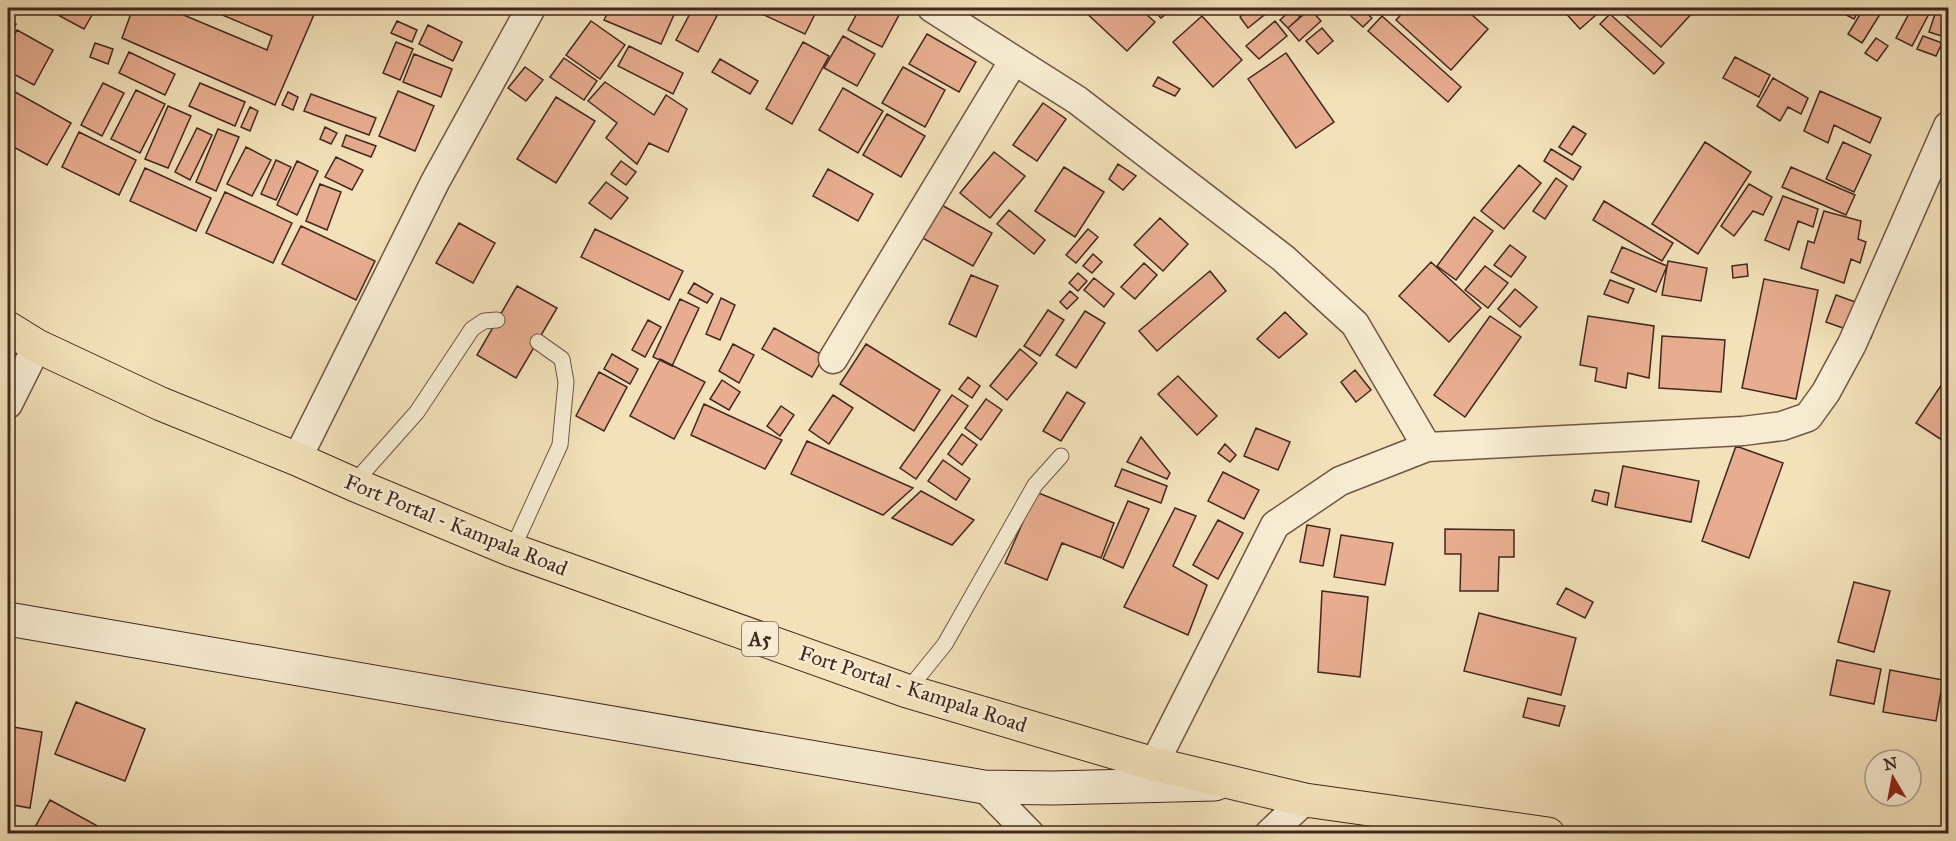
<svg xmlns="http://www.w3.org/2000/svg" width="1956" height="841" font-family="'IM FELL Great Primer',serif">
  <rect width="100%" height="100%" fill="#f2e1b9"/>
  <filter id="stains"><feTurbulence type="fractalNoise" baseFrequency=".00333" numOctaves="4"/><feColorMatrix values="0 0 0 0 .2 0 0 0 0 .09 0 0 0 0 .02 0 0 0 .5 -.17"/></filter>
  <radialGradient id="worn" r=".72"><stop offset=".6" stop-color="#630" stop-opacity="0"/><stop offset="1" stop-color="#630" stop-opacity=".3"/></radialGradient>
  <path fill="#e8ad90" stroke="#42281e" stroke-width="1.5" d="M45 8H96L84 29Z
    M133 8H167L267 50 272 36 206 8H309L316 10 275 105 122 38Z
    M610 8H677L661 44 604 20Z
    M693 8H721L698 52 676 40Z
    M749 8H818L805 34Z
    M860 8H885L899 15 882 47 848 30Z
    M1081 8H1139L1155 22 1127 51Z
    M1151 8H1173L1161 18Z
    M1250 8H1273L1248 28 1240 17Z
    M1360 8 1372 18 1363 27 1351 16Z
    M1407 8H1464L1488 29 1451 70 1396 20Z
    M1561 8H1591L1597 14 1580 29Z
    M1618 8H1690L1694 11 1661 47Z
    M1833 8H1860L1854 19Z
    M1864 8H1884L1862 43 1848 34Z
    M1912 8H1932L1912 46 1896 38Z
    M1937 8 1948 12V38L1929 32Z
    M1292 9 1300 17 1288 28 1280 20Z
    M1310 9 1321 21 1299 41 1288 28Z
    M1610 14 1664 63 1654 74 1600 24Z
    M1202 16 1242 60 1213 87 1173 42Z
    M1382 16 1461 87 1448 102 1368 31Z
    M8 20 16 24 8 40Z
    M397 21 417 30 412 42 391 33Z
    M591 21 625 45 600 79 566 55Z
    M1275 21 1287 36 1259 59 1246 46Z
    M428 25 462 42 453 61 419 44Z
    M1322 28 1333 41 1318 54 1306 41Z
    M17 30 53 50 34 85 8 71V48Z
    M927 34 976 62 959 92 909 64Z
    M843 36 875 54 857 86 824 68Z
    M1923 36 1942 43 1936 56 1917 49Z
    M1876 38 1888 46 1877 61 1865 53Z
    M396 42 413 49 400 80 383 73Z
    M803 42 829 56 792 124 766 109Z
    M95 43 113 49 108 64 90 57Z
    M629 46 683 73 673 94 618 66Z
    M129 52 175 74 165 95 119 73Z
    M1286 53 1334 122 1296 148 1248 79Z
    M414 54 452 69 441 97 403 82Z
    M1735 57 1770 75 1759 97 1723 78Z
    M564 58 597 81 584 100 550 77Z
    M720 59 758 81 750 94 712 72Z
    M525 67 543 80 526 101 508 88Z
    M903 67 945 90 925 127 882 103Z
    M1158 77 1180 89 1175 96 1153 86Z
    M1773 78 1808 98 1801 114 1788 107 1780 121 1757 106Z
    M605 82 654 115 666 95 687 109 668 152 649 143 637 164 606 138 617 123 588 101Z
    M103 83 124 93 102 136 81 125Z
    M200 83 245 102 235 126 189 106Z
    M8 88 71 123 47 165 8 144Z
    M843 88 883 111 858 153 819 130Z
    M136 90 165 104 140 153 111 139Z
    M398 91 434 106 415 151 379 136Z
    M1820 91 1881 118 1870 143 1834 125 1828 143 1804 131Z
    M288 92 298 97 293 110 282 105Z
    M311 94 376 118 369 135 304 111Z
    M556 97 595 121 556 183 517 159Z
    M1043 103 1066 119 1037 161 1013 145Z
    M168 106 191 116 168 168 145 159Z
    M250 107 258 111 250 131 241 127Z
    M887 114 925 136 901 177 863 155Z
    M1573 126 1586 134 1572 155 1559 147Z
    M325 127 337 133 331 144 320 139Z
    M197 128 212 135 190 180 175 172Z
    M218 129 239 137 216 191 196 182Z
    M79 132 136 160 119 195 62 167Z
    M346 135 376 146 371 157 342 146Z
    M1705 142 1751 172 1698 254 1652 224Z
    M1843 142 1871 155 1854 192 1826 179Z
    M246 147 271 160 252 196 227 184Z
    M1551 149 1581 167 1573 180 1544 161Z
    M994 152 1025 176 990 218 960 193Z
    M336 157 363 170 352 190 325 177Z
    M276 160 291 167 276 200 261 194Z
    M297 161 318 171 297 215 277 205Z
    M621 161 636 172 626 185 611 174Z
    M1118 164 1136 176 1123 190 1109 179Z
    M1519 165 1541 183 1504 229 1481 211Z
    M1064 167 1104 192 1075 237 1035 211Z
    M1791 167 1855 195 1846 215 1782 187Z
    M145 168 211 198 196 231 130 201Z
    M828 169 873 194 858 221 813 196Z
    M1556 178 1567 186 1545 219 1533 211Z
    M606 182 628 198 611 219 589 203Z
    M320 184 341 192 327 230 306 221Z
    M1749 184 1772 197 1763 215 1753 211 1734 236 1721 226Z
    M225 192 292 223 273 263 206 233Z
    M1783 196 1818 209 1813 227 1798 221 1789 250 1765 240Z
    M1604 201 1673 243 1662 261 1593 220Z
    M938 203 992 233 973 266 919 236Z
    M1009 210 1045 240 1034 254 997 224Z
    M1824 211 1861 221 1858 239 1866 242 1860 263 1851 259 1844 283 1801 268 1808 241 1814 243Z
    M1474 217 1493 231 1456 280 1437 266Z
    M1160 218 1188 244 1163 271 1134 245Z
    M459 223 495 243 473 283 436 263Z
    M301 226 375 261 356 300 282 264Z
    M595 229 683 271 669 300 581 257Z
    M1088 229 1098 237 1076 263 1066 255Z
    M1510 245 1526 257 1511 277 1494 265Z
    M1622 247 1667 266 1656 292 1611 272Z
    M1093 254 1102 262 1092 273 1083 266Z
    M1668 261 1707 268 1701 301 1662 295Z
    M1431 262 1481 308 1449 342 1399 296Z
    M1144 263 1157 275 1135 299 1121 287Z
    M1747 264 1748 276 1733 278 1732 266Z
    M1485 266 1508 283 1488 308 1465 290Z
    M1210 271 1226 291 1157 351 1139 331Z
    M1078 273 1087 281 1078 291 1069 283Z
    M971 275 998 286 976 337 949 324Z
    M1094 278 1114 294 1104 307 1084 290Z
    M1764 279 1818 290 1796 399 1742 388Z
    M1610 280 1634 289 1628 303 1604 294Z
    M694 283 713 294 707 303 688 293Z
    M517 286 557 308 516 378 477 355Z
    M1515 289 1537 307 1520 327 1498 309Z
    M1070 291 1078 298 1067 309 1060 302Z
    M1836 295 1880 311 1871 338 1826 322Z
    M721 298 735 305 720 340 706 334Z
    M680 299 699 308 672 366 653 357Z
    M1048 310 1064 320 1040 356 1024 346Z
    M1085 311 1105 323 1076 368 1056 355Z
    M1285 312 1307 334 1279 358 1257 339Z
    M1490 316 1521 337 1465 417 1434 395Z
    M1588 316 1654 326 1649 378 1628 373 1626 388 1595 381 1597 368 1580 365Z
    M648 320 661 327 645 357 632 350Z
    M774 328 824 356 812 377 762 349Z
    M1662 336 1725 340 1721 392 1659 388Z
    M733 344 754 355 739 383 719 371Z
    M866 344 940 390 914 431 840 384Z
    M1020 349 1037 363 1007 400 990 386Z
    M612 354 638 369 630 384 604 369Z
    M660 359 705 382 674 439 630 416Z
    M1355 370 1371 390 1356 402 1341 382Z
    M599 372 627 387 604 431 576 416Z
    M1948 375V444L1916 423Z
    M1178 376 1217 416 1197 435 1158 394Z
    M968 377 980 386 972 398 959 389Z
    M722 380 740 392 729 410 710 399Z
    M1067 392 1085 403 1061 441 1043 431Z
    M833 395 853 408 829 444 809 430Z
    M952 395 968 406 916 479 900 468Z
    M986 399 1002 410 981 440 965 428Z
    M704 404 782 440 765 469 691 435Z
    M781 406 794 415 780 436 767 426Z
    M1256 428 1290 442 1278 470 1244 456Z
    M962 434 977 445 962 465 948 454Z
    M1141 437 1170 473 1167 479 1127 462Z
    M807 441 913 488 883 515 791 474Z
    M1225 444 1236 455 1230 462 1218 453Z
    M1736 446 1783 463 1749 558 1702 541Z
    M943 460 970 479 956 500 928 481Z
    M1623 466 1699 481 1691 522 1615 507Z
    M1122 469 1167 486 1161 503 1115 486Z
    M1223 472 1259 490 1244 519 1208 501Z
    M1595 490 1609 493 1607 505 1592 501Z
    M921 491 974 520 952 545 892 518Z
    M1036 492 1114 523 1101 558 1062 543 1047 580 1005 563Z
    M1128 501 1149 509 1123 568 1103 559Z
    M1175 508 1196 516 1173 566 1207 585 1188 635 1124 607Z
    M1218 520 1243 533 1218 579 1193 565Z
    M1307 525 1330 529 1323 566 1300 562Z
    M1445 529 1514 530V557H1499L1498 591H1460L1461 554H1445Z
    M1341 535 1393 543 1385 585 1334 577Z
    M1854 582 1890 591 1874 652 1838 642Z
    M1566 588 1593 602 1585 618 1557 604Z
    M1322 591 1368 597 1360 677 1318 672Z
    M1479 613 1576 638 1561 695 1464 671Z
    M1837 660 1881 669 1874 704 1830 695Z
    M1890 670 1943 680 1936 721 1883 712Z
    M1528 698 1565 706 1559 726 1523 717Z
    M76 702 145 729 125 781 55 754Z
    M8 726 42 732 30 808 8 804Z
    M50 800 103 829 100 834H43L34 829Z"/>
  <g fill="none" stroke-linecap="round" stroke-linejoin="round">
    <g stroke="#6e5645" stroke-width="17">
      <path id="service" d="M353 484 417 412 472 329 484 321 497 320
        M512 550 560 445 566 382 562 359 538 342
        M907 691 945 644 1035 485 1061 456"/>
    </g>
    <g stroke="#6e5645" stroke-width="31">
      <path id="minor" d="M932 8 1077 100 1283 258 1355 324 1427 447
        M833 359 1014 60
        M8 404 37 346
        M297 459 435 182 531 8
        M1154 764 1275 525 1340 481 1427 447 1743 431 1782 426 1808 417 1826 392 1852 344 1948 126
        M984 787 1030 834
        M1269 834 1305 800"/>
    </g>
    <g stroke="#42281e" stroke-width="35">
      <path id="secondary" d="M8 619 984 787 1053 788 1215 784"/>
    </g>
    <g stroke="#42281e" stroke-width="35">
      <path id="primary" d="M8 328 37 346 161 404 297 459 353 484 512 550 907 691 1154 764 1305 800 1548 834"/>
    </g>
    <use href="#service" stroke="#f7ecd2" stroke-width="15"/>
    <use href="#minor" stroke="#f7ecd2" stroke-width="28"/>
    <use href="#secondary" stroke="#f7ecd2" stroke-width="33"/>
    <use href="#primary" stroke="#f2e1b9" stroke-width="33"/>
  </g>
  <g text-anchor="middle" stroke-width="5" stroke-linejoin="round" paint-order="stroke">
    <rect fill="#f7ecd2" stroke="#786354" stroke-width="1.5" x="742" y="622" width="36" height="34" rx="4.5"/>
    <g font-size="20" font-weight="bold" fill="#42281e">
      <text x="760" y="646">A5</text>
    </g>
    <g font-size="21" fill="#42281e" stroke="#f7ecd2">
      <text transform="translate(456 525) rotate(22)" y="7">Fort Portal - Kampala Road</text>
      <text transform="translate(913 689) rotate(18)" y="7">Fort Portal - Kampala Road</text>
    </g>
  </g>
  <rect width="1956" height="841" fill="none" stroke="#f2e1b9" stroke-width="30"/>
  <rect x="9" y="9" width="1938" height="823" fill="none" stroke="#42281e" stroke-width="3"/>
  <rect x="15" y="15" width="1926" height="811" fill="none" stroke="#42281e" stroke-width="1.5"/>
  <g transform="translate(1893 778) rotate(350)"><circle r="28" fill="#f7ecd2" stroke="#af9e8a" stroke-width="1.5"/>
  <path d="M0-4.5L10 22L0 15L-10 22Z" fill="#8f2418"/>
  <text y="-9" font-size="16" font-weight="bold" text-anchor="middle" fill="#42281e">N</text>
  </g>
  <rect width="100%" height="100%" filter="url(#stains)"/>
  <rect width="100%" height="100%" fill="url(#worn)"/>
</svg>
